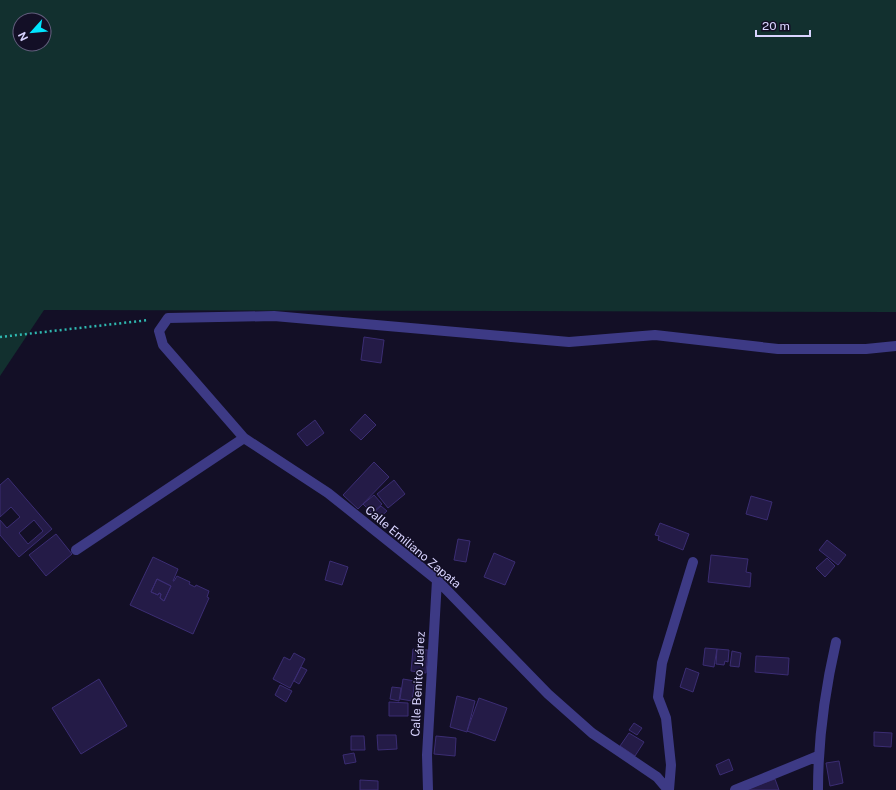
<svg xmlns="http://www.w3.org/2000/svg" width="896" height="790" font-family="'Public Sans',sans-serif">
  <rect width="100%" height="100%" fill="#130f26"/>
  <path fill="#12302f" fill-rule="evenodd" d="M0 0H896V312L44 310 0 376ZM20 20H44V44H20Z"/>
  <path fill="#241b47" stroke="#3b2d73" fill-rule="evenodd" d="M364 337 384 340 381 363 361 360Z
    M365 414 376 425 361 440 350 430Z
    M315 420 324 433 307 446 297 434Z
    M374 462 389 477 358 509 343 495Z
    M8 478 52 529 19 557 0 535V520L7 528 20 517 11 507 0 517V485ZM34 520 43 531 28 544 19 533Z
    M394 480 405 494 388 508 377 494Z
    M374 495 382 504 372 513 363 504Z
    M751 496 772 502 767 520 746 514Z
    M381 506 387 511 378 519 373 513Z
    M660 523 689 534 683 550 658 540 659 536 655 535Z
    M56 534 72 554 46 576 29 555Z
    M458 539 470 541 466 562 454 560Z
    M827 540 846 555 838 565 819 550Z
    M494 553 515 562 505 585 484 577Z
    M711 555 748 559 746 572 751 573 750 587 708 582Z
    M153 557 178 569 173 581H174L177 576 190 582 189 584 195 587 196 585 209 591 207 597 209 598 193 634 130 605ZM157 579 171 586 164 601 160 598 161 594 159 593 158 595 151 592Z
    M827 558 835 566 825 577 816 568Z
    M330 561 348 567 342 585 325 580Z
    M157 579 171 586 164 601 160 598 161 594 159 593 158 595 151 592Z
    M705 648 717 649 714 667 703 665Z
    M413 649 428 650 426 673 411 671Z
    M717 649 729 650 728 662 725 661 724 665 716 664Z
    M732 651 741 653 739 667 730 666Z
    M294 653 305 659 290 688 273 679 284 657 290 660Z
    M756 656 789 658 788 675 755 672Z
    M301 667 307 670 299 684 294 681Z
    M686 668 699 673 693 692 680 687Z
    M99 679 127 726 81 754 52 708Z
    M403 679 415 681 412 701 400 699Z
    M280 685 292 691 286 702 275 695Z
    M392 687 401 688 399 701 390 699Z
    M457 696 475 701 467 732 450 727Z
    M479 698 507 708 495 741 467 731Z
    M389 702 408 703V716H389Z
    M634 723 642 728 637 735 629 730Z
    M874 732 892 733 891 747 874 746Z
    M629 733 644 742 635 756 620 746Z
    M377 735H396L397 749 378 750Z
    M351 736H364L365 750H351Z
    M436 736 456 738 455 756 434 754Z
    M354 753 356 762 345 764 343 755Z
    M729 759 733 770 720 775 716 765Z
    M839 761 843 783 830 786 826 763Z
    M775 779 779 790H744Z
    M360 780 378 781V790H360Z"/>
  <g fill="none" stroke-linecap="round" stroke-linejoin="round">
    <path stroke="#2fb8b0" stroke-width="2.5" stroke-dasharray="2 3" stroke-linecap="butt" d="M0 337 149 320"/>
    <path stroke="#3d3a85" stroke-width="10" d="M76 550 244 438
      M428 790 427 755 437 580
      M668 790 657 777 592 733 548 694 437 580 328 493 244 438 163 345 159 331 168 318 274 316 569 342 655 335 778 349H866L896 346
      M669 790 671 765 666 718 658 697 662 663 693 562
      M735 790 818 756
      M818 790C818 740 825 690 836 642"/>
  </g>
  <g text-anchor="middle" stroke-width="3" stroke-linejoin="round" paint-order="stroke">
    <g font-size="12" fill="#d9d4ff" stroke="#130f26">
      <text transform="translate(413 547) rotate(40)" y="4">Calle Emiliano Zapata</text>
      <text transform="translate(418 684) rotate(-87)" y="4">Calle Benito Juárez</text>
    </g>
  </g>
  <g transform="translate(32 32) rotate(243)"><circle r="19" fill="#130f26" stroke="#625e7d"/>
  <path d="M0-3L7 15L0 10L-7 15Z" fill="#00e5ff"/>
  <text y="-6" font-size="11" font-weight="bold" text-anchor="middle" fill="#d9d4ff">N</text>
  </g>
  <path d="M756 30v6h54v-6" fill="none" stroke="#d9d4ff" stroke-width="2"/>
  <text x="762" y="30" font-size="12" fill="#d9d4ff" stroke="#130f26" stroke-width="3" paint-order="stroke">20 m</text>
</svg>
